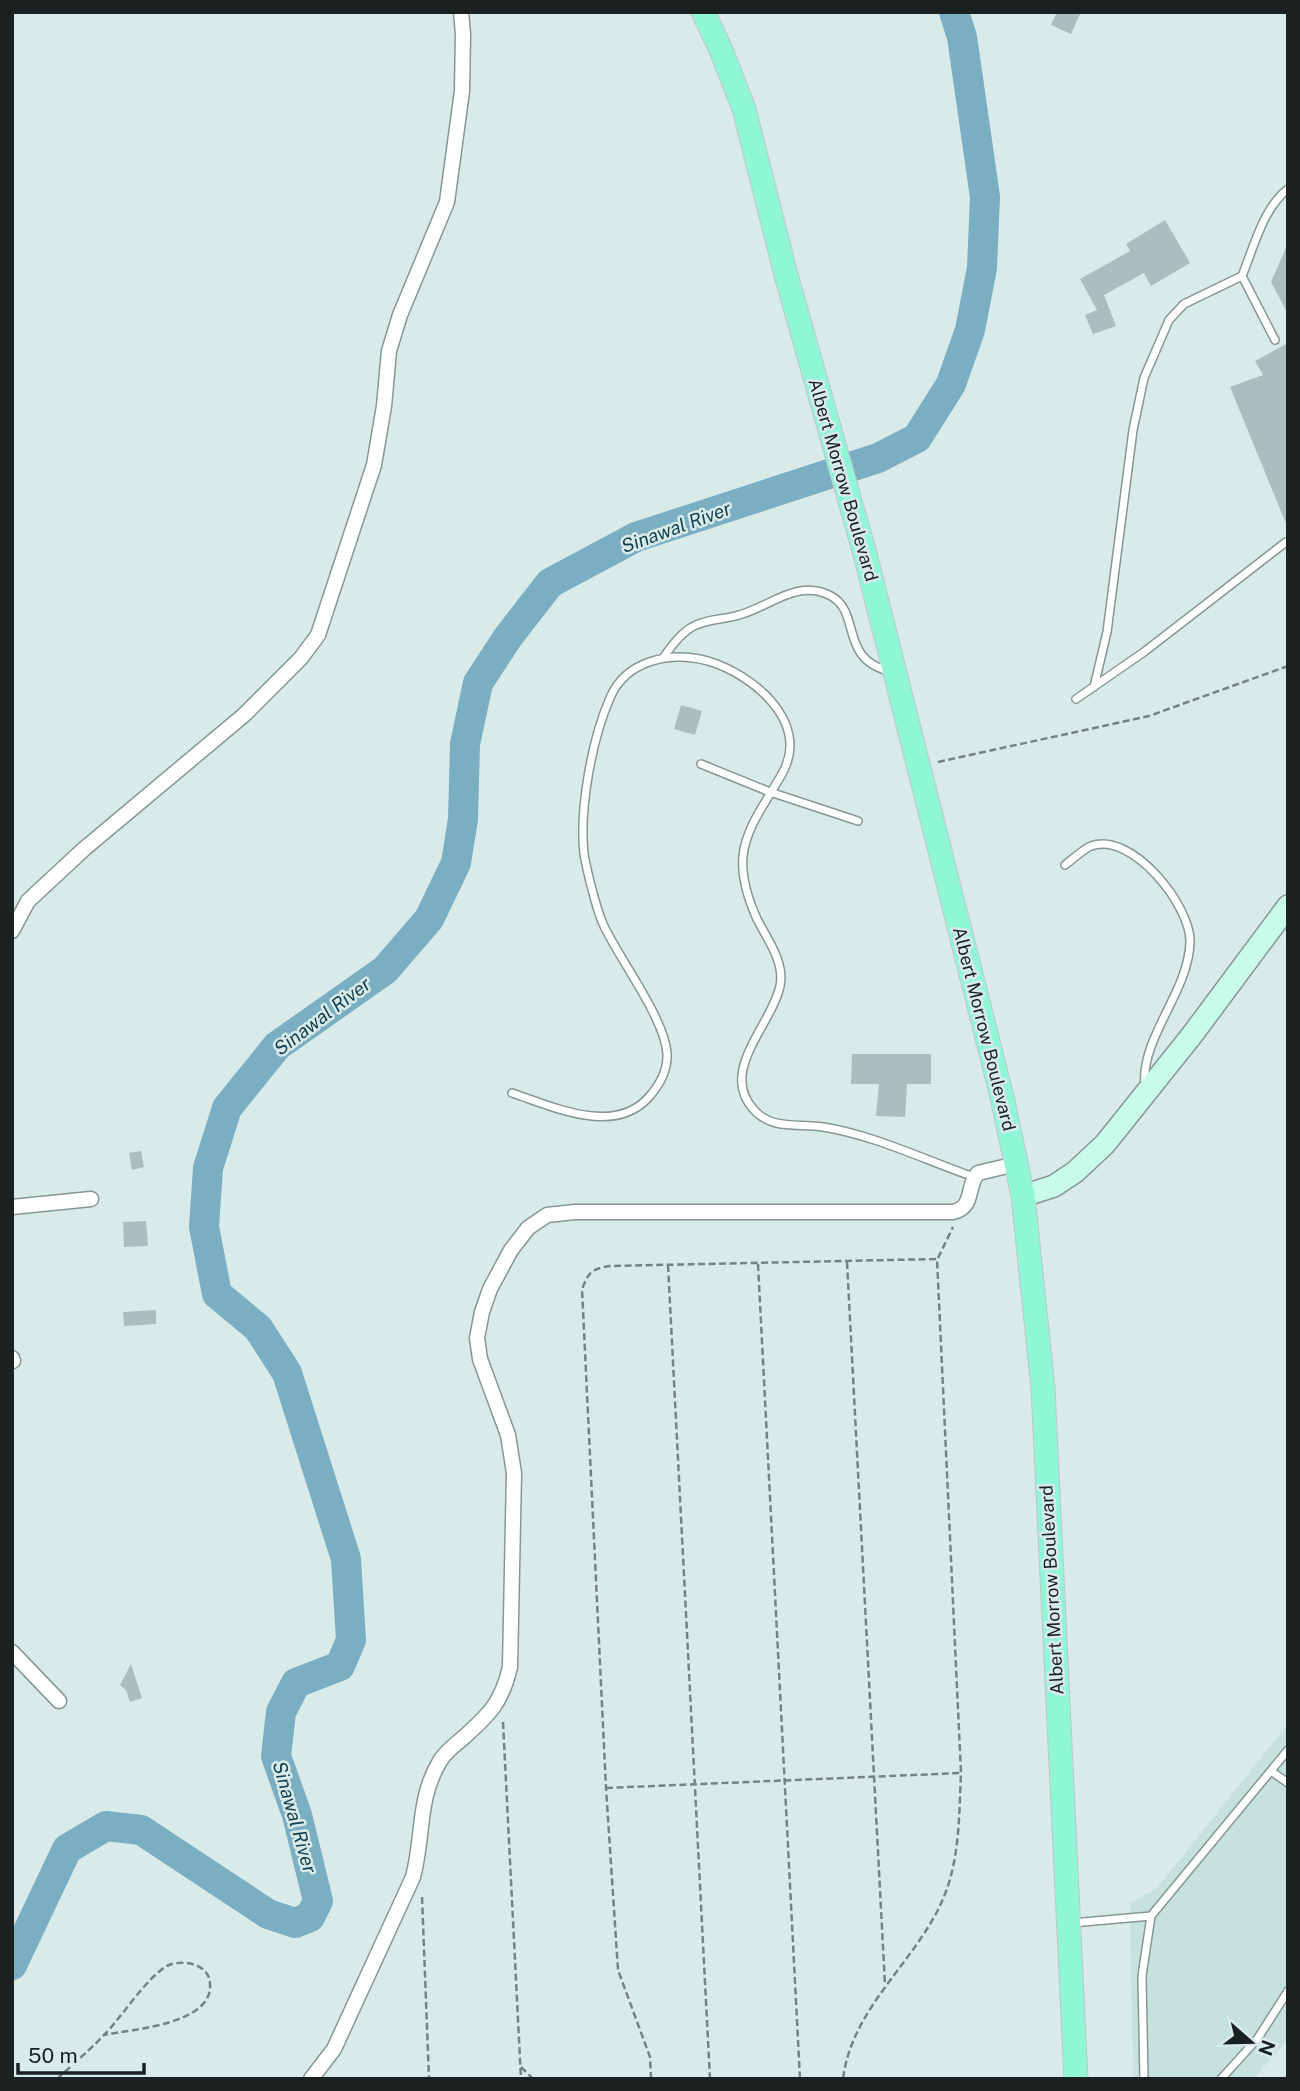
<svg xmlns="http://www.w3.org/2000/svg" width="1300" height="2091" font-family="'Public Sans',sans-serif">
  <rect width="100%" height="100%" fill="#d9ebe9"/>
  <path fill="#c7e2de" d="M1288 1724V2040L1253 2079H1133L1130 1903 1157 1888Z"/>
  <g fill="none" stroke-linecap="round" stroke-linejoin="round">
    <path stroke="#7aafc3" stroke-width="30" d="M12 1965 67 1849 106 1826 141 1830 268 1914 295 1923 310 1917 318 1901 297 1815 276 1756 281 1712 296 1683 340 1666 351 1640 346 1559 287 1373 258 1328 217 1294 204 1227 208 1168 227 1108 277 1046 385 970 429 919 456 863 463 819 465 744 478 683 508 637 550 583 636 537 878 458 917 438 951 384 970 330 982 268 985 197 962 37 954 12"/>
  </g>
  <path fill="#acbdbf" d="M1057 12H1081L1071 34 1051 25Z
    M1165 220 1190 263 1151 286 1144 273 1104 295 1116 326 1093 334 1085 315 1097 310 1080 279 1130 251 1126 244Z
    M1288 243V314L1271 282Z
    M1288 343V526H1287L1230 387 1263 375 1255 361Z
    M681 705 702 711 695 735 674 729Z
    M852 1054H931V1084H907L905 1117 876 1116 879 1084H851Z
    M141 1151 144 1167 132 1170 129 1153Z
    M146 1221 148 1246 124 1247 123 1222Z
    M156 1310V1324L124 1326 123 1312Z
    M131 1664 142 1698 130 1702 126 1690 120 1685Z"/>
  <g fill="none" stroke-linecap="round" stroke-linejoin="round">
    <g stroke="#869795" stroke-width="10">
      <path id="lane" d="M1242 276 1275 340
        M663 658C671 647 680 634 692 627 708 618 723 620 739 615 770 607 797 578 831 596 862 613 838 660 892 672
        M1094 687 1107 632 1133 430 1144 378 1169 320 1184 304 1242 276C1254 247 1263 208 1288 189
        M1076 699 1144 652 1286 542
        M701 764 770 792 858 821
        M1065 865C1073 859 1082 850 1091 846 1132 831 1191 906 1190 942 1189 991 1140 1039 1145 1085
        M512 1093C552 1106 613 1136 648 1098 659 1086 668 1070 667 1053 664 1017 619 959 603 924 596 908 587 871 584 854 579 809 592 739 610 698 626 660 670 651 708 661 752 674 810 721 783 772 769 798 746 826 743 856 741 878 748 899 757 919 767 939 785 962 780 986 772 1025 717 1072 755 1111 773 1130 799 1123 823 1127 874 1135 925 1160 974 1177
        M1271 1771 1288 1783
        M1072 1923 1151 1916
        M1144 2079 1142 1976 1151 1916 1288 1750
        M1221 2079 1258 2038 1288 1991"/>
    </g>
    <g stroke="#869795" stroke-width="17">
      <path id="street" d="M12 931 28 901 84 849 244 715 301 658 318 635 374 465 384 406 389 351 400 315 447 202 462 91 463 34 461 12
        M12 1207 91 1199
        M12 1358 13 1361
        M12 1652 59 1701
        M311 2079 334 2049 413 1877C424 1836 417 1799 440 1761 445 1752 455 1745 463 1738 490 1714 502 1702 510 1667L514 1473 508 1435 480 1359 477 1338 482 1312 490 1289 511 1250 528 1228 547 1215 575 1212H953C975 1207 966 1186 978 1173L1016 1164"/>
    </g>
    <g stroke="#869795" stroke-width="24">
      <path id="secondary" d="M1023 1196 1054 1186 1075 1172 1105 1144 1192 1035 1288 906"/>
    </g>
    <g stroke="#c3c5c5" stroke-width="25">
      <path id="primary" d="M703 12 721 50 744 109 786 275 865 554 1002 1097 1023 1196 1043 1388 1076 2079"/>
    </g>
    <path stroke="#778382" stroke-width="2.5" stroke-dasharray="7 3.5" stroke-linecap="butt" d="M938 762 1149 716 1288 666
      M938 1258 953 1227
      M847 1262 885 1985
      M758 1264 800 2079
      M668 1265 710 2079
      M503 1722 521 2079
      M606 1788 961 1773
      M422 1897 429 2079
      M521 2067 533 2079
      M57 2079C73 2064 89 2051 104 2035 122 2017 148 1975 169 1965 176 1962 188 1962 195 1965 204 1968 210 1975 210 1984 213 2024 134 2029 104 2035
      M651 2079 650 2057 618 1970 606 1788 582 1289C589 1272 591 1269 610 1266L937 1259 961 1773C959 1815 960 1859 943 1899 916 1962 852 2007 843 2079"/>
    <use href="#lane" stroke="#fff" stroke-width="7"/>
    <use href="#street" stroke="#fff" stroke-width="14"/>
    <use href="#secondary" stroke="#c8fbea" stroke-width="21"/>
    <use href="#primary" stroke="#90f7d6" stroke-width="23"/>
  </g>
  <g text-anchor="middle" stroke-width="5" stroke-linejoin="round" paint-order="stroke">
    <g font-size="18" fill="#1a2120" stroke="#d9ebe9">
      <text transform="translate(843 480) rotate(74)" y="6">Albert Morrow Boulevard</text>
      <text transform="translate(984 1029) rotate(76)" y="6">Albert Morrow Boulevard</text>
      <text transform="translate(1052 1590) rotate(-93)" y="6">Albert Morrow Boulevard</text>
    </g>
    <g font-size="19" font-style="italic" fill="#103f4f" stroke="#d9ebe9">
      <text transform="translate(676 527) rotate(-20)" y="7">Sinawal River</text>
      <text transform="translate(322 1016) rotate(-37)" y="7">Sinawal River</text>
      <text transform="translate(295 1817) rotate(74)" y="7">Sinawal River</text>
    </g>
  </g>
  <rect width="1300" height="2091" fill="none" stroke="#1a2120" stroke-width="28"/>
  <g transform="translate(1251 2042) rotate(110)" stroke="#d9ebe9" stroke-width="5" paint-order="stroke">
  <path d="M0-5L12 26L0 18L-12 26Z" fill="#1a2120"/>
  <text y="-10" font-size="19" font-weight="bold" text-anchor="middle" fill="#1a2120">N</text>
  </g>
  <path d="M18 2063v10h126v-10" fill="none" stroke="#1a2120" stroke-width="3.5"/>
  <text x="28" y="2063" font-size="21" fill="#1a2120" stroke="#d9ebe9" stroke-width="5" paint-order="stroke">50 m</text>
</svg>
